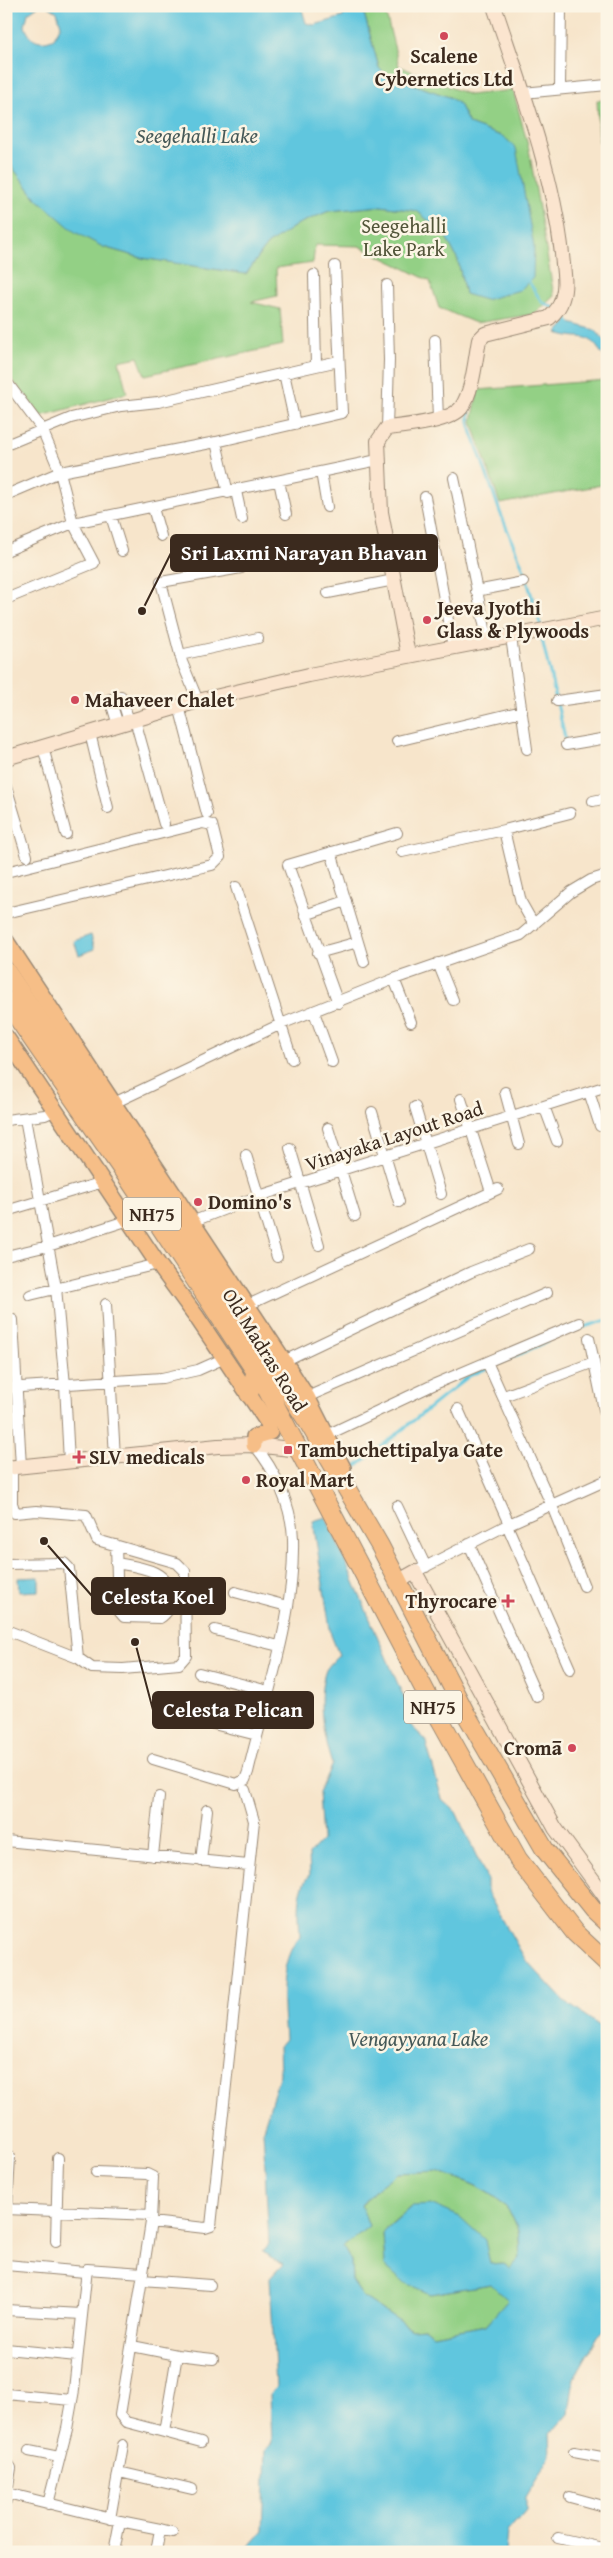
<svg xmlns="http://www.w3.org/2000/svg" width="613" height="2558" font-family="'Gentium Book Plus',serif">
  <rect width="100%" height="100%" fill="#fcf5e5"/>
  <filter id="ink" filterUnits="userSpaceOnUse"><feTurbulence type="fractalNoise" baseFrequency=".02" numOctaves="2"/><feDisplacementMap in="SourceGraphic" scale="10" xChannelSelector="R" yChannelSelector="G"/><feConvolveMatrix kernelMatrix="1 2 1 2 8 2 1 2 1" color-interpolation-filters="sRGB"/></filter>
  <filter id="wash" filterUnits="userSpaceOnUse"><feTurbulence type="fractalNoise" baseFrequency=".0096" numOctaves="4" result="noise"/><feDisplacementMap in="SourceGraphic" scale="20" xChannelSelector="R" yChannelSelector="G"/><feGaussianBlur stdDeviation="1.12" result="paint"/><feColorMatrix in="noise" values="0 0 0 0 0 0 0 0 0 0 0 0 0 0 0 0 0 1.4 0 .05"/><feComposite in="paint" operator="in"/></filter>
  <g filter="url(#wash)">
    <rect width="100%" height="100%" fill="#f7e5cb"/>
    <path fill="#93d085" stroke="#677d52" d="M362 6H384L399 66 469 95 513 90 529 149 554 296 535 314 476 323 439 308 430 281 359 246 315 245 313 263 276 268 277 296 251 302 280 309 283 345 145 375 138 357 119 361 127 393 41 416 6 372V159L36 198 103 247 142 258 246 274 267 245 298 224 329 211 381 206 417 211 445 235 458 260 465 294 504 137 469 124 459 104 449 97 386 75 379 68Z
      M597 100H607V142H599Z
      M607 380V484L500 504 472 422 478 390Z
      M437 2171C469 2183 509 2193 518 2231 520 2240 519 2250 520 2259L510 2269 503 2263 490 2264 412 2206 383 2231 385 2266 430 2294 491 2284 509 2300 486 2325 433 2335 425 2328 412 2329 363 2297 352 2281 351 2261 343 2247 369 2226 361 2206 377 2188 397 2173Z"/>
    <path fill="#61c6de" stroke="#4e787e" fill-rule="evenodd" d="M6 6H38L28 13 25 26C29 40 41 45 54 38L61 25 57 12 48 6H301L306 23 314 25 343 17 344 6H362L379 68 387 75 449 97 459 104 469 124 504 137 516 148 534 247 533 278 520 290 485 300 465 294 458 260 445 235 417 211 381 206 329 211 298 224 267 245 246 274 142 258 103 247 75 232 36 198 6 159Z
      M567 322 595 330 607 343V361C584 327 590 343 557 333Z
      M91 935 95 949 79 955 74 941Z
      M326 1517 410 1712 411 1726 425 1739 442 1799 456 1812 487 1879V1892L525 1959 564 2001 607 2031V2327L598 2336 574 2378 569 2413 550 2434 551 2455 526 2497V2510L507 2532 505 2552H245L263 2531 266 2449 272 2442 270 2394 276 2387 270 2278 283 2264 262 2252 269 2244 263 2129 280 2074 279 2046 285 2039C283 2007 277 1962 300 1936 299 1916 296 1890 310 1874L309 1854 322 1840 319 1792 332 1764C323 1738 316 1697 326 1670 329 1665 335 1659 339 1655L331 1635 313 1521ZM437 2171C470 2183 509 2193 518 2231 520 2240 519 2250 520 2258L510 2269 503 2263 490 2264 485 2240 460 2217 433 2205 412 2206 383 2232 385 2266 403 2282 430 2294 491 2284 508 2300 486 2325 433 2335 425 2328 412 2329 363 2297 352 2281 351 2261 343 2247 369 2226 361 2205 377 2188 397 2173Z
      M39 1577V1591L19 1592 18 1578Z"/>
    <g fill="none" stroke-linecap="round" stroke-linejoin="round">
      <path stroke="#61c6de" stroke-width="3" d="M527 279 542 302 554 308
        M564 314 570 325
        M469 405V422L472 433 500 512 524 570 541 627
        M541 635 566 742
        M574 1330 607 1320
        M347 1474 469 1376 547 1342
        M326 1491 337 1482"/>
    </g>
  </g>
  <g filter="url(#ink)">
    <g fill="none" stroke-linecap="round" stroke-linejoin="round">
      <g stroke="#998874" stroke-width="12">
        <path id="street" d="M560 89 561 6
          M523 93 607 85
          M387 285 389 360 387 428
          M435 340 438 419
          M316 366 339 361
          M284 373 295 424
          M6 381 42 429 60 472 73 523 94 563 6 599
          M216 442 228 493
          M6 445 71 418 121 406 158 402 316 366 314 275
          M321 472 327 507
          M454 478C466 533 475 587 488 641
          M279 481 286 514
          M236 491 242 519
          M6 495 60 472 216 442 342 413 335 266
          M425 497 453 647
          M153 508 161 536
          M111 516 122 551
          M6 551 73 523 378 460
          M476 591 523 582
          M328 593 394 580
          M511 637 527 749
          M180 655 258 638
          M121 696 129 721
          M110 699 118 725
          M198 701 182 662 161 582 241 568
          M557 701 607 694
          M179 706 207 814
          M135 720 164 824
          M90 733 108 808
          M397 741 522 711
          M566 745 607 738
          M43 747 66 834
          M6 786 27 856
          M593 801 607 798
          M504 830 570 813
          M331 852 364 962
          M402 852 504 830 521 902 534 925
          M6 872 203 823 212 825 220 857 212 865 6 913
          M236 887 292 1059
          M305 915 346 901
          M318 953 358 942
          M438 963 453 1000
          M394 979 411 1022
          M338 1003 288 865 397 833
          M314 1012 332 1062
          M505 1092 519 1144
          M589 1092 600 1126
          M461 1099 491 1192
          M114 1103 281 1024 394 979 521 935 571 892 591 880 607 875
          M544 1106 557 1141
          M415 1107 441 1194
          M372 1112 399 1202
          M25 1118 56 1288 65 1385 69 1462
          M6 1120 45 1115 56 1110
          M328 1128 355 1216
          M290 1148 319 1245
          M246 1155 277 1257
          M6 1211 103 1182
          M194 1221 259 1196 607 1086
          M6 1256 48 1246 129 1220
          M30 1295 158 1264
          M106 1304 115 1457
          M248 1305 498 1189
          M6 1318 13 1320 21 1467
          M589 1338 607 1424
          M284 1361 471 1272 529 1249
          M487 1362 552 1506 584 1586
          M6 1388 162 1378 198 1370 225 1358
          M504 1396 594 1362
          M307 1397 547 1293
          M458 1409 509 1524
          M327 1435 435 1384 579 1323
          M397 1506 426 1567
          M507 1525 570 1669
          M469 1544 537 1697
          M116 1545 118 1610 124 1617 160 1618C169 1612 169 1608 170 1598 171 1569 138 1567 116 1563
          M6 1564 64 1563 69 1568 78 1658
          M415 1572 509 1524 607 1480
          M235 1592 287 1606
          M6 1630 78 1658 92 1668 123 1669 179 1664 186 1656 185 1571 177 1563 97 1540 86 1515 36 1511 15 1513 12 1503V1468
          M215 1630 279 1646
          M199 1673 268 1691
          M178 1715 257 1735
          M153 1759 236 1784 245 1780 248 1772C266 1696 295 1617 293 1539 292 1507 275 1469 254 1445
          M6 1841 248 1865
          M153 1856 159 1797
          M201 1861 207 1810
          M96 2172 147 2174 153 2177 151 2221
          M6 2209 151 2215
          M7 2209 10 2157
          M56 2241 58 2158
          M6 2265 85 2272
          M142 2280 210 2285
          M6 2310 82 2314
          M132 2346 177 2355 164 2432 126 2422 120 2415 143 2273
          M6 2349 77 2356
          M177 2355 213 2359
          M6 2394 72 2400
          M164 2432 201 2442
          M29 2451 59 2457
          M574 2452 607 2458
          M6 2461 11 2468 7 2493
          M119 2472 192 2489
          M570 2497 607 2507
          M6 2501 7 2493 120 2521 160 2529
          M48 2504 67 2429 74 2390 87 2269 143 2273 151 2222 205 2228 211 2226 254 1821 245 1790
          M110 2519 123 2445
          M558 2538 607 2549
          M114 2552 120 2521
          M156 2552 160 2529 172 2532"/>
      </g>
      <g stroke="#998874" stroke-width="16">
        <path id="secondary" d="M408 655 381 512 378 441 387 428C404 426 450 422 461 408 473 391 475 361 479 340L485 334 549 318C555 313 560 307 562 299 567 285 563 269 562 254 552 168 521 87 494 6
          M6 758 198 701 309 675 607 618
          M6 1468 218 1446 254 1445 300 1450
          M399 1581 415 1572 555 1828 607 1899"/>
      </g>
      <g stroke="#998874" stroke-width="18">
        <path id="primary" d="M6 941 284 1361 307 1397 343 1468
          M6 1037 158 1264 196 1316 268 1423 270 1432 254 1437V1445"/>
      </g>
      <g stroke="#998874" stroke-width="20">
        <path id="highway" d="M6 971 179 1225 308 1422 380 1546 466 1714 545 1850 593 1910 607 1923
          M6 1001 128 1178 264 1384 441 1721 518 1859 575 1933 607 1963
          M249 1394 256 1371"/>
      </g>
      <use href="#street" stroke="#fff" stroke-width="10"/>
      <use href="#secondary" stroke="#fbe5cf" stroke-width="14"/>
      <use href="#primary" stroke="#f6be87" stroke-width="15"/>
      <use href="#highway" stroke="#f6be87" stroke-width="18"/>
    </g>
  </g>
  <g fill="#d1495b" stroke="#fcf5e5" stroke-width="2">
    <circle cx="444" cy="36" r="5"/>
    <circle cx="427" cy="620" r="5"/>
    <circle cx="75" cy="700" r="5"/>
    <circle cx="198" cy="1202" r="5"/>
    <rect x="283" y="1445" width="10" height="10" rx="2.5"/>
    <path d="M76.5 1449.5h5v5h5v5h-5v5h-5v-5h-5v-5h5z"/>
    <circle cx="246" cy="1480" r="5"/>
    <path d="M505.5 1593.5h5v5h5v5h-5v5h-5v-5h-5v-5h5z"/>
    <circle cx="572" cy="1748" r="5"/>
  </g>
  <g text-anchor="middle" stroke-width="5" stroke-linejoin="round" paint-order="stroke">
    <g fill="#fcf5e5" stroke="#75675a" stroke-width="1">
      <rect x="123" y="1197.5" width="58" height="33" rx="4"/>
      <rect x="404" y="1690.5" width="58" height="33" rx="4"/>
    </g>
    <g font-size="19" font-weight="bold" fill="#3b2a1e">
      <text x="152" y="1221">NH75</text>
      <text x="433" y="1714">NH75</text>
    </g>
    <g font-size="20" font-weight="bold" fill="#3b2a1e" stroke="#fcf5e5" text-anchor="start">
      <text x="444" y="63" text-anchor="middle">Scalene<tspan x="444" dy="23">Cybernetics Ltd</tspan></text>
      <text x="437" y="615">Jeeva Jyothi<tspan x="437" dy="23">Glass &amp; Plywoods</tspan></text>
      <text x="85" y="707">Mahaveer Chalet</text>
      <text x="208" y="1209">Domino's</text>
      <text x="298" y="1457">Tambuchettipalya Gate</text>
      <text x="89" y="1464">SLV medicals</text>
      <text x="256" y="1487">Royal Mart</text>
      <text x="497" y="1608" text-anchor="end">Thyrocare</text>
      <text x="562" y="1755" text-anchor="end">Cromā</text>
    </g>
    <g font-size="20" fill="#515438" stroke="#fcf5e5">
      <text x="404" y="233">Seegehalli<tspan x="404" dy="23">Lake Park</tspan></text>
    </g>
    <g font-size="20" fill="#3b2a1e" stroke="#fcf5e5">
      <text transform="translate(394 1136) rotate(-18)" y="7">Vinayaka Layout Road</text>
      <text transform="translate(265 1350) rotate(58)" y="7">Old Madras Road</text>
    </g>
    <g font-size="21" font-style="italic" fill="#465958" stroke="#fcf5e5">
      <text x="197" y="143">Seegehalli Lake</text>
      <text x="418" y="2046">Vengayyana Lake</text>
    </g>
  </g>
  <path fill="none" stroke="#3b2a1e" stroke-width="2" d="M142 611L171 553M44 1541L92 1596M135 1642L153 1710"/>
  <g fill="#3b2a1e" stroke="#fcf5e5" stroke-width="2">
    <circle cx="142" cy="611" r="5"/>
    <circle cx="44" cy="1541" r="5"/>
    <circle cx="135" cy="1642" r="5"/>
  </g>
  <g fill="#3b2a1e" stroke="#3b2a1e" stroke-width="2">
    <rect x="171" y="535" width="266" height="36" rx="5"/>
    <rect x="92" y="1578" width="133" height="36" rx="5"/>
    <rect x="153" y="1692" width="160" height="36" rx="5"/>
  </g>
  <g font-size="21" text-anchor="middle" font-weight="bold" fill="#fff">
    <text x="304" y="560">Sri Laxmi Narayan Bhavan</text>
    <text x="158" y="1604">Celesta Koel</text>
    <text x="233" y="1717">Celesta Pelican</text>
  </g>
  <rect width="613" height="2558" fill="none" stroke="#fcf5e5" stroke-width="25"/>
</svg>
